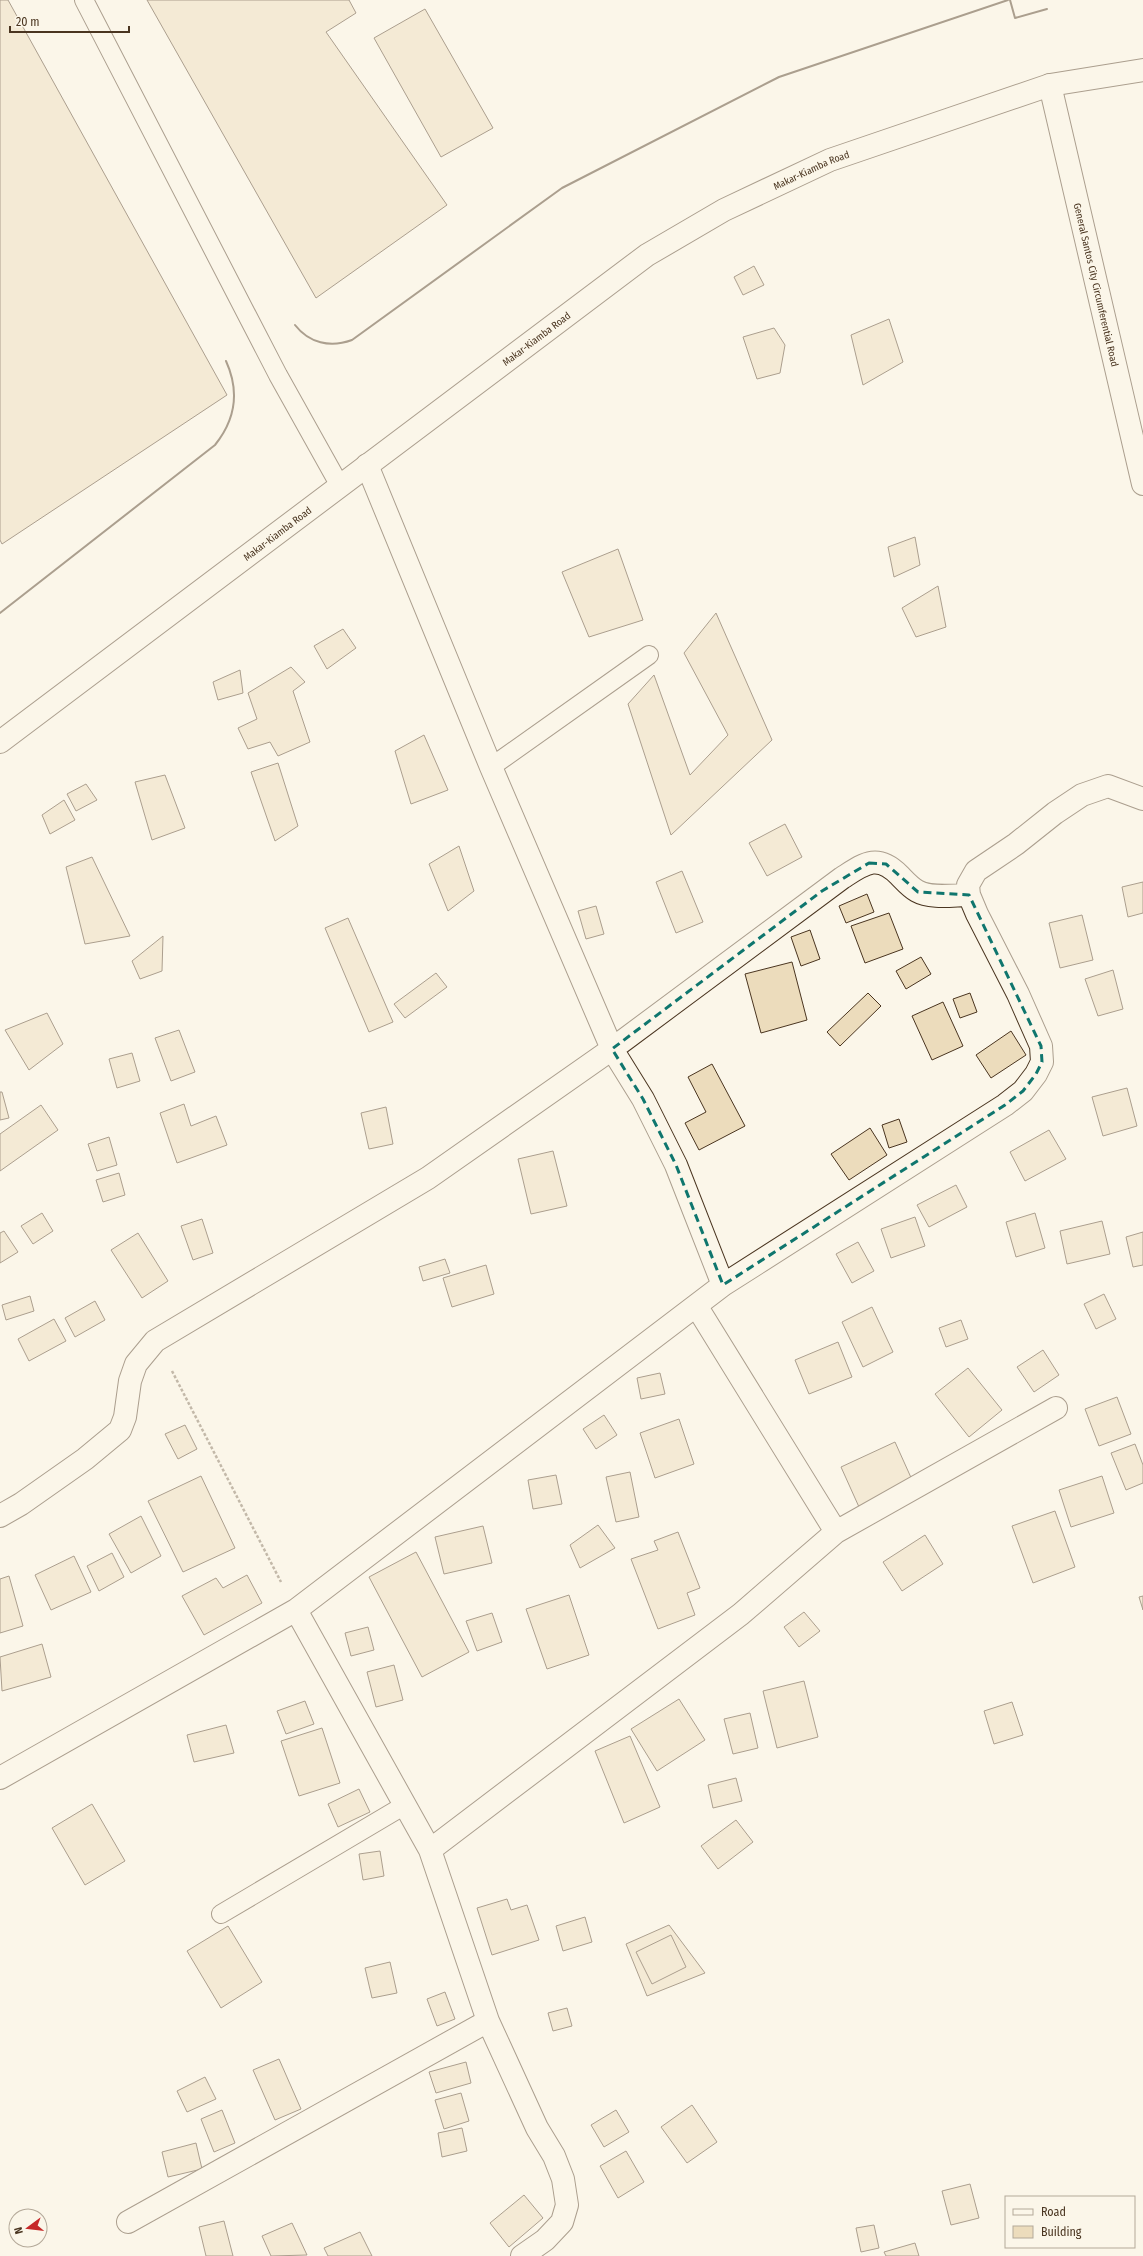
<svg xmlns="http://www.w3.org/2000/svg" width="1143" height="2256" font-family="'Fira Sans Condensed',sans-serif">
  <rect width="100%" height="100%" fill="#fbf6e9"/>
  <path fill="#ecdcbc" stroke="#4a3520" d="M0 0H8L227 395 2 544 0 540Z
    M147 0H349L356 13 326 32 447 205 316 298Z
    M425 9 493 128 441 157 374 38Z
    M754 266 764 285 743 295 734 277Z
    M889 319 903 362 863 385 851 335Z
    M774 328 785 345 780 373 757 379 743 337Z
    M915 537 920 565 894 577 888 547Z
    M618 549 643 620 589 637 562 572Z
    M938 586 946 627 916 637 902 608Z
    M716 613 772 740 671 835 628 704 654 675 690 775 728 735 684 653Z
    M343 629 356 648 327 669 314 646Z
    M291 667 305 682 293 691 310 742 278 756 270 742 248 749 238 728 257 719 248 693Z
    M240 670 243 693 218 700 213 682Z
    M424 735 448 790 411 804 395 751Z
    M278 763 298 826 275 841 251 772Z
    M165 775 185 828 152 840 135 782Z
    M86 784 97 800 76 811 67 794Z
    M64 800 75 820 50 834 42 815Z
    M785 824 802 857 767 876 749 843Z
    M459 846 474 891 448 911 429 864Z
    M92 857 130 936 85 944 66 867Z
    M682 871 703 922 676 933 656 882Z
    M1143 882V913L1128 917 1122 887Z
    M867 894 874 912 846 923 839 906Z
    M596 906 604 934 586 939 578 911Z
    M889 913 903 949 865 963 851 926Z
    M1082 915 1093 960 1060 968 1049 923Z
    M348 918 393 1022 369 1032 325 928Z
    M810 930 820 959 801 966 791 937Z
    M163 936 162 971 140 979 132 961Z
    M921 957 931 974 906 989 896 971Z
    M792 962 807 1020 761 1033 745 974Z
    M1113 970 1123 1009 1098 1016 1085 979Z
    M436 973 447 987 405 1018 394 1004Z
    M868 993 881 1006 840 1046 827 1032Z
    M970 993 977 1012 960 1018 953 999Z
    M943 1002 963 1046 932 1060 912 1016Z
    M47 1013 63 1044 29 1070 5 1030Z
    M179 1030 195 1072 171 1081 155 1038Z
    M1011 1031 1026 1055 991 1078 976 1055Z
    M132 1053 140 1081 117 1088 109 1059Z
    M712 1064 745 1126 699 1150 685 1123 706 1112 688 1077Z
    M1127 1088 1137 1126 1103 1136 1092 1097Z
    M0 1092H2L9 1118 0 1120Z
    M184 1104 191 1126 216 1116 227 1145 177 1163 160 1113Z
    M41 1105 58 1130 0 1171V1134Z
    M386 1107 393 1144 369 1149 361 1113Z
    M899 1119 907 1142 889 1148 882 1125Z
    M870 1128 887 1155 849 1180 831 1154Z
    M1049 1130 1066 1159 1025 1181 1010 1152Z
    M109 1137 117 1165 97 1171 88 1144Z
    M553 1151 567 1206 531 1214 518 1159Z
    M119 1173 125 1195 103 1202 96 1180Z
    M956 1185 967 1207 929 1227 917 1205Z
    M42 1213 53 1231 33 1244 21 1226Z
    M1035 1213 1045 1248 1016 1257 1006 1222Z
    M915 1217 925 1246 891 1258 881 1229Z
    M202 1219 213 1253 193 1260 181 1226Z
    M1102 1221 1110 1254 1067 1264 1060 1231Z
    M4 1231 18 1252 0 1263V1233Z
    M1143 1232V1265L1133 1267 1126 1237Z
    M138 1233 168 1281 142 1298 111 1250Z
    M858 1242 874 1271 852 1283 836 1254Z
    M445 1259 450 1273 423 1281 419 1267Z
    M486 1265 494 1294 452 1307 443 1278Z
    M1104 1294 1116 1319 1096 1329 1084 1304Z
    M30 1296 34 1311 6 1320 2 1305Z
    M95 1301 105 1320 75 1337 65 1318Z
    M872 1307 893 1352 863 1367 842 1322Z
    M54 1319 66 1341 29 1361 18 1339Z
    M961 1320 968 1339 946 1347 939 1328Z
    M838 1342 852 1377 809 1394 795 1360Z
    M1043 1350 1059 1375 1034 1392 1017 1367Z
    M968 1368 1002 1410 969 1437 935 1394Z
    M660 1373 665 1394 641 1399 637 1378Z
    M1117 1397 1131 1434 1099 1446 1085 1409Z
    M604 1415 617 1435 596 1449 583 1429Z
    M679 1419 694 1464 655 1478 640 1433Z
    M185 1425 197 1449 178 1459 165 1434Z
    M895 1442 913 1482 859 1507 841 1467Z
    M1135 1444 1143 1465V1483L1126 1490 1111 1453Z
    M630 1472 639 1517 616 1522 606 1477Z
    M556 1475 562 1504 533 1509 528 1480Z
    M201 1476 235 1548 183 1572 148 1501Z
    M1102 1476 1114 1513 1071 1527 1059 1490Z
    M1055 1511 1075 1567 1033 1583 1012 1526Z
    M141 1516 161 1556 131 1573 109 1534Z
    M598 1525 615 1548 580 1568 570 1545Z
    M483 1526 492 1563 444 1574 435 1537Z
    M678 1532 700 1588 687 1593 695 1615 658 1629 631 1559 658 1550 654 1541Z
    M925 1535 943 1564 902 1591 883 1562Z
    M416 1552 469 1652 422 1677 369 1577Z
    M112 1553 124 1577 99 1591 87 1566Z
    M74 1556 91 1592 51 1610 35 1575Z
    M247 1575 262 1603 204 1635 182 1596 216 1578 223 1588Z
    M9 1576 23 1626 0 1633V1579Z
    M569 1595 589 1655 547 1669 526 1609Z
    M1143 1596V1610L1139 1597Z
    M804 1612 820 1631 799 1647 784 1627Z
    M492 1613 502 1642 477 1651 466 1621Z
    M368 1627 374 1650 351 1656 345 1633Z
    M42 1644 51 1677 2 1691 0 1657Z
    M394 1665 403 1700 376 1707 367 1672Z
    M804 1681 818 1737 777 1748 763 1691Z
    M679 1699 705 1740 657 1771 631 1729Z
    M305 1701 314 1724 286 1734 277 1711Z
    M1012 1702 1023 1735 994 1744 984 1711Z
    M750 1713 758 1748 733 1754 724 1719Z
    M226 1725 234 1753 194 1762 187 1735Z
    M322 1728 340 1783 299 1796 281 1741Z
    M630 1736 660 1807 624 1823 595 1751Z
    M736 1778 742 1801 713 1808 708 1785Z
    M359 1789 370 1812 338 1827 328 1804Z
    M92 1804 125 1861 85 1885 52 1828Z
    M736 1820 753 1842 718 1869 701 1846Z
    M380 1851 384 1876 363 1880 359 1854Z
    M507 1899 511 1910 527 1905 539 1940 492 1955 477 1908Z
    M585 1917 592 1942 563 1951 556 1926Z
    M669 1925 705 1973 647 1996 626 1944Z
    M228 1926 262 1982 221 2008 187 1951Z
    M671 1935 686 1967 652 1984 636 1952Z
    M390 1962 397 1993 372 1998 365 1968Z
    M445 1992 455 2019 437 2026 427 1999Z
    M567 2008 572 2026 553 2031 548 2013Z
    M279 2059 301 2109 275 2120 253 2070Z
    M466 2062 471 2083 436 2093 429 2072Z
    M205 2077 216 2099 187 2112 177 2091Z
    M461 2093 469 2121 444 2129 435 2100Z
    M692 2105 717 2142 687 2163 661 2127Z
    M222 2110 235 2143 214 2152 201 2119Z
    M616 2110 629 2132 604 2147 591 2125Z
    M462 2128 467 2151 442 2157 438 2133Z
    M196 2143 202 2169 168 2177 162 2152Z
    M626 2151 644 2182 618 2198 600 2166Z
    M970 2184 979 2218 951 2225 942 2191Z
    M524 2195 543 2218 509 2247 490 2223Z
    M224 2221 233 2256H206L199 2227Z
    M292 2223 307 2255 271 2256 262 2236Z
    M874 2225 879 2248 861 2252 856 2228Z
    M360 2232 372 2256H328L324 2248Z
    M915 2243 919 2256H886L884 2252Z"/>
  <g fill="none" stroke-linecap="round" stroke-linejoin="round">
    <g stroke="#4a3520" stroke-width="20">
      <path id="service" d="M84 0 278 375 340 486
        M491 767 649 655
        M221 1914 405 1805"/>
    </g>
    <g stroke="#4a3520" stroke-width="24">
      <path id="minor" d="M367 465 491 767 612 1049 643 1099 676 1165 723 1285
        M0 1516 21 1504 85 1459 120 1430 125 1417 130 1381 136 1364 155 1341 428 1178 612 1049 842 878C864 864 877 853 899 875 904 880 910 887 917 891 931 899 954 895 969 895
        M836 1532 1056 1408
        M296 1610 430 1850 488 2021 537 2128 554 2156 563 2179 567 2205 562 2222 545 2240 522 2256
        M0 1778 296 1610 723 1285 1005 1105 1023 1091 1036 1074 1042 1062 1041 1046 1018 994 977 914 969 895 968 885 976 871 1016 844 1055 813 1082 795 1108 786 1143 799
        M430 1850 741 1614 836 1532 697 1307
        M128 2222 488 2021"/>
    </g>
    <g stroke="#4a3520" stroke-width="24">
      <g id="primary">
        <path id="s1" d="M1050 85 1143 484"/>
        <path id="s2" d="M0 742 647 255 724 210 830 160 1050 85 1143 70"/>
      </g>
    </g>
    <path stroke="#7f6f5c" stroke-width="2.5" stroke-dasharray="3 2" stroke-linecap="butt" d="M172 1371 281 1582"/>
    <use href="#service" stroke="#fbf6e9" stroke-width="18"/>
    <use href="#minor" stroke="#fbf6e9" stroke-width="22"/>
    <use href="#primary" stroke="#fbf6e9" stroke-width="22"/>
    <path stroke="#4a3520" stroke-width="2" d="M1010 0 1015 18 1047 9
      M295 325C309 343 330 348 352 340L562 188 779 77 1008 0
      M0 613 215 445C236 419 240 392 226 361"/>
  </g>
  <path d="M0 0H1143V2256H0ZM869 863 886 864 918 892 969 895 1041 1046 1042 1062 1036 1074 1023 1091 1005 1105 723 1285 676 1165 643 1099 612 1049 822 891Z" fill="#fbf6e9" fill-opacity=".55" fill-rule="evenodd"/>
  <path fill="none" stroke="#0f766e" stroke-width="3" stroke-dasharray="8 5" stroke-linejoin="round" d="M869 863 886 864 918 892 969 895 1041 1046 1042 1062 1036 1074 1023 1091 1005 1105 723 1285 676 1165 643 1099 612 1049 822 891Z"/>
  <g text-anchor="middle" stroke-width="3" stroke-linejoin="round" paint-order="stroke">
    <g font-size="10" fill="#4a3520" stroke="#fbf6e9">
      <text dy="4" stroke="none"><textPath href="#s2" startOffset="995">Makar-Kiamba Road</textPath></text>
      <text dy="4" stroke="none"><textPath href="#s1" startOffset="205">General Santos City Circumferential Road</textPath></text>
      <text dy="4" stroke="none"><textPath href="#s2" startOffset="671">Makar-Kiamba Road</textPath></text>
      <text dy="4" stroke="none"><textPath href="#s2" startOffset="347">Makar-Kiamba Road</textPath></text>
    </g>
  </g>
  <rect x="1005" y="2196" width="130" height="52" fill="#fbf6e9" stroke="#b4a999"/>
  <rect x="1013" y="2209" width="20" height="6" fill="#fbf6e9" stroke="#b4a999"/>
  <text x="1041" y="2216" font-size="12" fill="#4a3520">Road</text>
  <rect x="1013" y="2226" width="20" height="12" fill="#ecdcbc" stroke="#b4a999"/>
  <text x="1041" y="2236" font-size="12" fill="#4a3520">Building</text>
  <g transform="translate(28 2228) rotate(255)"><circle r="19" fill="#fbf6e9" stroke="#b4a999"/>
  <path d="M0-3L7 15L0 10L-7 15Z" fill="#c62828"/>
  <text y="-6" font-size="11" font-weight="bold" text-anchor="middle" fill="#4a3520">N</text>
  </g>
  <path d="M10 26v6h119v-6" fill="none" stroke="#4a3520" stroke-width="2"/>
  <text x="16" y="26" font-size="12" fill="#4a3520" stroke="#fbf6e9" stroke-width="3" paint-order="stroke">20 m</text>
</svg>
